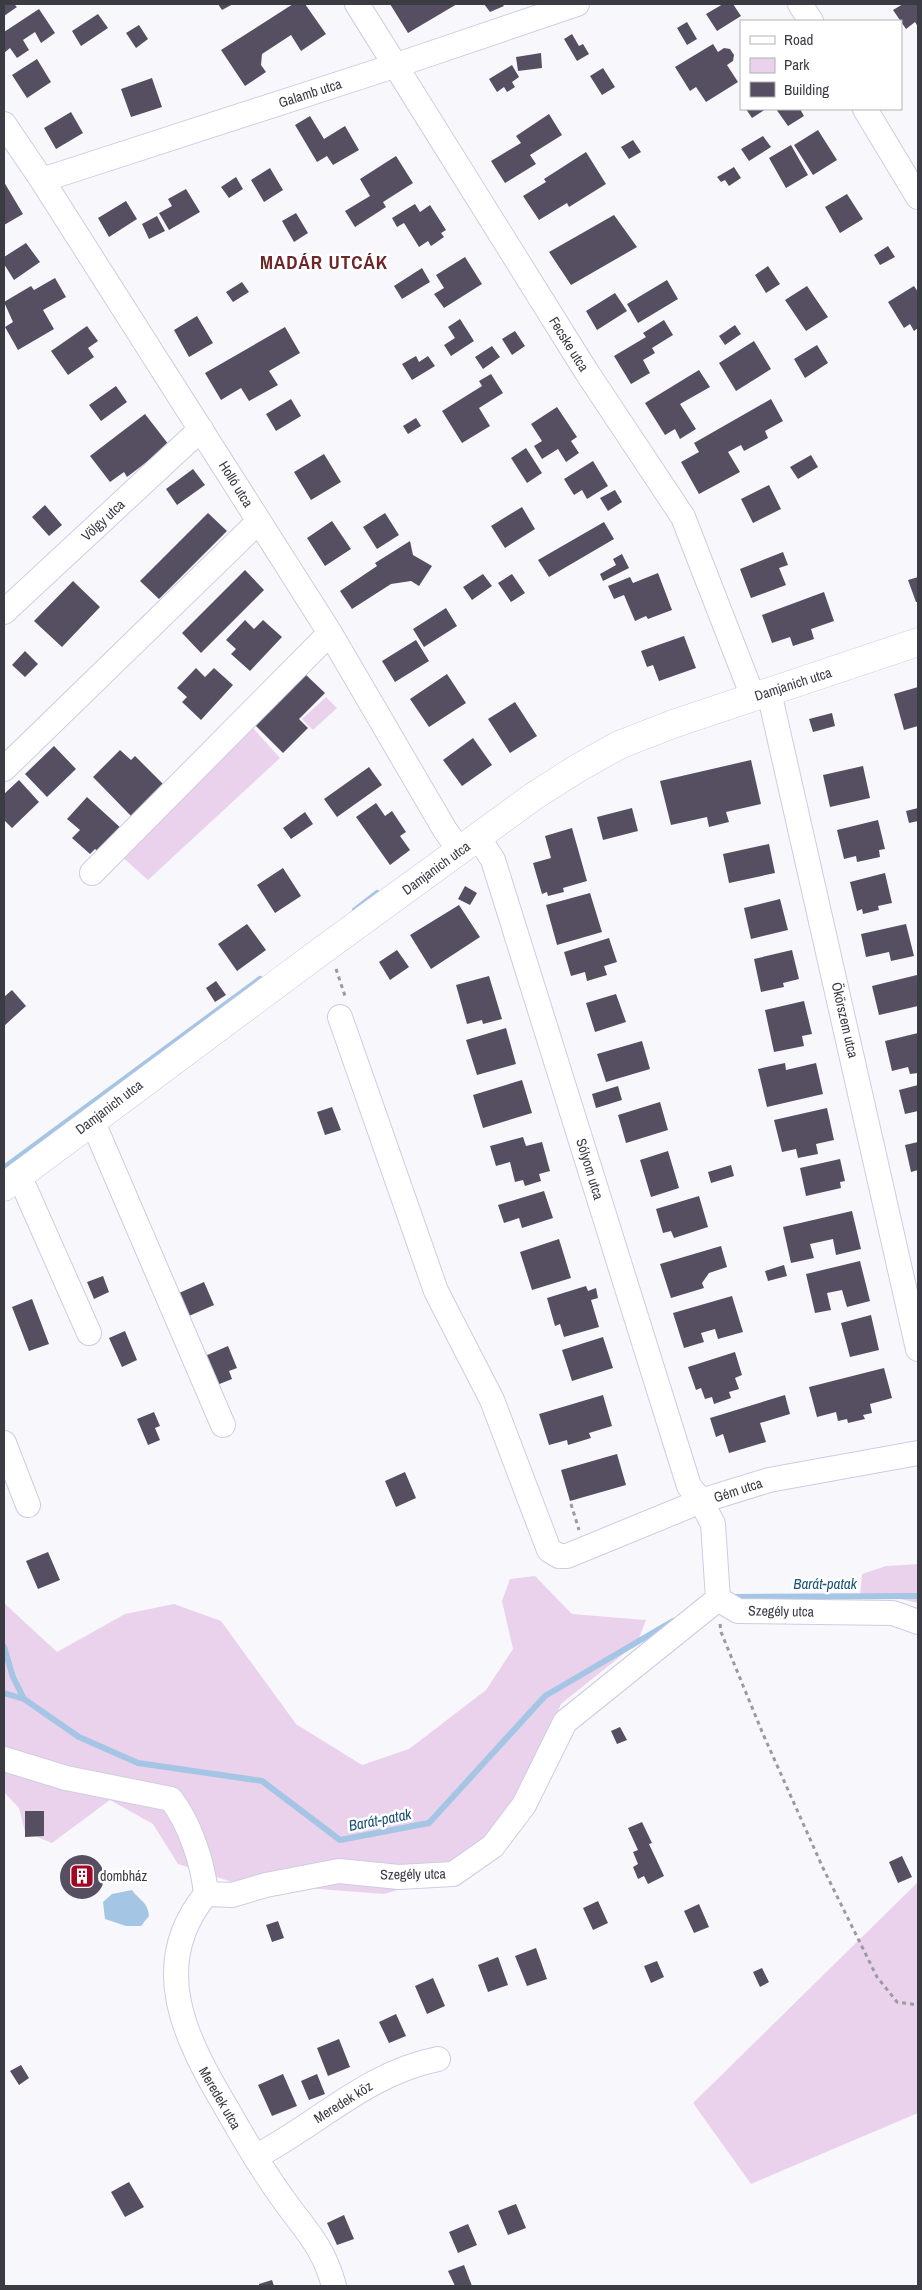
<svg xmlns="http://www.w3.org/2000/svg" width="922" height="2290" font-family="'Archivo Narrow',sans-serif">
  <rect width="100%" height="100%" fill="#f8f8fc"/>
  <path fill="#ead2ec" d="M326 697 337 708 313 730 302 719Z
    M252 727 280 758 148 880 121 856Z
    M918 1564V1603L892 1597H860L862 1574 886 1566Z
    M535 1576 572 1614 646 1620 637 1643 561 1704 523 1791 453 1874 384 1894 266 1885 259 1891 178 1864 153 1824 110 1800 52 1843 25 1832 19 1808 4 1792V1603L57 1652 125 1614 174 1604 221 1621 296 1724 362 1765 409 1749 486 1690 513 1649 502 1601 510 1579Z
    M918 1882V2113L751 2184 693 2103Z"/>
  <path fill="#a4c5e3" d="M132 1890C139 1900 148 1902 149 1916L141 1926H126L105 1919 103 1902 112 1894Z"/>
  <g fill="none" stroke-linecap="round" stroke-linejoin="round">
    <path stroke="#a4c5e3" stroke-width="6" d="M355 910 377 893
      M4 1168 260 979
      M733 1597 918 1596
      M4 1647 13 1677 24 1699
      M4 1693 24 1699 79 1737 138 1763 262 1781 340 1840 429 1823 545 1696 673 1621"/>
  </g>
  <path fill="#564f61" d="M4 4H14L17 7 4 16Z
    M218 4H233L222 10Z
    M293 4H305L326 34 301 51 291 35 262 54 261 65 266 72 245 86 221 50Z
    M390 4H457L408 33Z
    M484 4H502L504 6 490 12Z
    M723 4H733L741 16 717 31 706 14Z
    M903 4H918V27L915 22 906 29 893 10Z
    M39 9 55 33 41 43 35 32 23 40 29 50 17 58 10 48 4 53V32Z
    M98 14 108 28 81 46 72 31Z
    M687 22 697 39 687 45 677 28Z
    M139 25 148 39 136 48 126 33Z
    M572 34 579 46 583 44 589 54 577 61 564 39Z
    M713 44 718 52 724 48 730 49 734 55 733 61 727 65 738 82 706 102 696 87 690 91 675 67Z
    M541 53 542 68 518 71 516 57Z
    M37 59 51 82 27 98 12 75Z
    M512 65 519 77 512 82 515 87 507 92 504 87 497 92 489 79Z
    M603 68 615 87 602 95 590 76Z
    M152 78 162 107 131 117 121 89Z
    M746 109H766L752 118Z
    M776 109H800L804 116 788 126Z
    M71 112 83 133 56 149 44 128Z
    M549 114 562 135 530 155 536 164 505 183 491 161 521 143 516 136Z
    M310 116 324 139 345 126 359 150 333 165 327 156 317 162 295 125Z
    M818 130 837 160 813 175 794 145Z
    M763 136 771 147 749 161 741 149Z
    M633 140 641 152 629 159 621 147Z
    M791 145 808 175 786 188 769 158Z
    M586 152 606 184 569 207 567 203 539 220 523 196 546 182 544 179Z
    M396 156 413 183 383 202 386 207 355 227 345 211 370 196 360 179Z
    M734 167 741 178 729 186 725 180 721 182 717 177Z
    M270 168 283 190 264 202 251 180Z
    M236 177 243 189 229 198 221 187Z
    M4 182 23 214 4 225Z
    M186 189 200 212 169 230 159 213 172 206 168 199Z
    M847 194 863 219 840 233 825 207Z
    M126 201 137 219 109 237 98 218Z
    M415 204 420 212 430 205 446 230 441 233 444 237 431 246 428 241 419 247 404 223 397 227 392 218Z
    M296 213 308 233 294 242 282 221Z
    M614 215 637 247 571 285 549 252Z
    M157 216 165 231 149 239 142 224Z
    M26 243 40 262 14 280 4 264V257Z
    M888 246 895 257 880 265 874 255Z
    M465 257 482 284 444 308 434 294 444 288 436 275Z
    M768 266 780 284 766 293 755 275Z
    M422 268 430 282 402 299 394 286Z
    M55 278 66 297 43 310 54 329 18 350 5 327 13 322 4 302 31 286 34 290Z
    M667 280 678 299 638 323 627 304Z
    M242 282 249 292 233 302 226 292Z
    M807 286 828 317 806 331 785 300Z
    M914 286 918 292V328L914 331 910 324 904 328 888 302Z
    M615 293 627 311 597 330 586 311Z
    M197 316 213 343 189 357 174 330Z
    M460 319 474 341 451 356 444 345 455 338 448 327Z
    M664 320 673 335 652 348 655 353 643 360 650 373 631 384 614 356 646 337 643 333Z
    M735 325 741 334 725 345 719 336Z
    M87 326 98 341 88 348 94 357 68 375 51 351Z
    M285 327 300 353 269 371 278 385 249 401 241 388 221 400 205 373Z
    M515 331 525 346 512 355 502 339Z
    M754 341 771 369 736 391 719 363Z
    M817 345 828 363 805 378 794 359Z
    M492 346 500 357 483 369 475 357Z
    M416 356 419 362 428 356 435 366 412 380 402 364Z
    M699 370 710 387 680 404 696 429 680 439 675 429 665 435 645 403Z
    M491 374 503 393 479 408 490 426 462 443 442 411 482 386 479 381Z
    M116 386 127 402 101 421 89 405Z
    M291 399 301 416 276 431 266 414Z
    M771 399 783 421 765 431 768 438 744 451 741 445 728 452 740 472 699 494 681 462 699 452 694 443Z
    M557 407 577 437 571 441 579 453 566 462 558 449 542 459 534 446 542 441 531 424Z
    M145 414 169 445 127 477 124 472 110 482 90 456Z
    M416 418 421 426 408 434 403 426Z
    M526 448 542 473 527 483 511 458Z
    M324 454 341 482 311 500 294 472Z
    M811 455 818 467 798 479 790 467Z
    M593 461 608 486 587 499 582 490 574 495 564 479Z
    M193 469 205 485 177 505 166 489Z
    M769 485 781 509 753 523 741 499Z
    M615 490 622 502 608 511 600 498Z
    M45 505 62 525 49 536 32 517Z
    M522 507 535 529 505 548 491 526Z
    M208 513 227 531 159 599 140 581Z
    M385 513 399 535 377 549 363 527Z
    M332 521 351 549 325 566 307 538Z
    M604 522 614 539 549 577 538 560Z
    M410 541 413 555 432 566 419 586 411 581 391 584 352 609 340 591 377 566 375 563Z
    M783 552 788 565 779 568 786 585 751 598 740 569Z
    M622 554 629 568 603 581 600 574 616 565 613 559Z
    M245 570 264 590 201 653 182 633Z
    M658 573 672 610 648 619 646 616 635 621 624 595 614 599 608 586 630 577 633 583Z
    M483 574 492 586 472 600 463 587Z
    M512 574 525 593 511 602 498 583Z
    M918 577V602H916L908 580Z
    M73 581 100 607 62 647 34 621Z
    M824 592 834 621 811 629 814 639 793 646 790 637 772 643 762 615Z
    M446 608 457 626 424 647 413 629Z
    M245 620 254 629 263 620 282 637 250 671 231 654 236 649 226 640Z
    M684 636 696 668 659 681 653 665 647 667 641 651Z
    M416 640 429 661 395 682 382 661Z
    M25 651 38 664 25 677 12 665Z
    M196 668 205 677 214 668 233 685 201 720 182 702 187 697 177 688Z
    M305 674 325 693 299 719 308 728 283 753 254 724Z
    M447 674 466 703 429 727 410 699Z
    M918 687V726L904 730 894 694Z
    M515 702 537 736 510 753 488 719Z
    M832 713 835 726 813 732 809 719Z
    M473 738 492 765 462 786 443 760Z
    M54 746 76 769 47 797 25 774Z
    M120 750 131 760 135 756 164 785 132 817 93 777Z
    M751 760 761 804 726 812 729 822 709 827 707 817 671 825 660 781Z
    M863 766 870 798 830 807 823 775Z
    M369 767 382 785 337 817 324 799Z
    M19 780 39 802 12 828 4 820V794Z
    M87 797 123 830 101 854 95 849 90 854 72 838 80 830 67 819Z
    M376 803 385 816 392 811 406 832 400 836 410 850 390 865 356 817Z
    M632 808 638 831 603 840 597 817Z
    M918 808V821L909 823 906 811Z
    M305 812 313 824 291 839 283 828Z
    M878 820 885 849 879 850 880 857 857 862 856 856 844 859 837 830Z
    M572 828 587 881 563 888 564 892 548 896 547 892 542 894 533 863 551 858 545 836Z
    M769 844 775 873 729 883 723 854Z
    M283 868 301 896 275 913 257 885Z
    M885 873 892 903 878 906 879 910 863 914 862 909 857 911 850 882Z
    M465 886 477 893 470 905 458 899Z
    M590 893 602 932 557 945 546 905Z
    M780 899 788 930 751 939 744 908Z
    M459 905 480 937 431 969 410 935Z
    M247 924 266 950 237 971 218 944Z
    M906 924 914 956 891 961 889 952 866 957 861 934Z
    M609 938 617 962 604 966 607 975 587 981 585 972 571 976 564 952Z
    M397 950 409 967 390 980 379 962Z
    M792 950 799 979 783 983 784 987 761 992 754 959Z
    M917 975 918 1006 879 1015 872 986Z
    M489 976 502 1019 483 1024 482 1020 467 1024 456 985Z
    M216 981 226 995 215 1002 206 988Z
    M12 990 26 1006 4 1026V997Z
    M616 994 626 1022 595 1032 586 1003Z
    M804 1001 812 1034 802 1036 804 1046 774 1052 765 1010Z
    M506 1028 516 1064 477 1075 466 1040Z
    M918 1033V1073L910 1074 908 1067 892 1071 885 1041Z
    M642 1041 650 1069 606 1082 597 1054Z
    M785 1063 786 1070 816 1063 823 1094 767 1107 758 1069Z
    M522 1080 532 1113 483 1128 473 1095Z
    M918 1085V1111L905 1114 899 1090Z
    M618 1086 622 1100 596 1108 592 1094Z
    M660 1102 668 1130 626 1143 618 1115Z
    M332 1107 341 1130 325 1135 317 1112Z
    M827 1108 834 1140 816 1144 818 1154 798 1158 796 1149 782 1152 774 1120Z
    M523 1137 526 1146 542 1142 550 1171 539 1174 541 1181 525 1186 523 1180 515 1182 510 1162 496 1166 490 1146Z
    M918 1142V1170L911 1172 905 1145Z
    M668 1151 679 1188 651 1197 640 1160Z
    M840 1159 845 1181 840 1182 841 1188 806 1196 800 1168Z
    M731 1165 734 1176 711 1183 708 1172Z
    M544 1191 553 1218 522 1228 519 1218 504 1223 498 1205Z
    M699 1196 708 1227 674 1238 671 1231 663 1233 656 1209Z
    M852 1211 861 1249 836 1255 833 1239 810 1244 814 1258 791 1263 783 1227Z
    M559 1239 571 1278 532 1290 520 1252Z
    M721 1246 727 1267 709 1273 702 1283 704 1288 671 1298 660 1264Z
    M860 1261 870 1301 847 1307 842 1290 827 1293 831 1310 815 1313 806 1274Z
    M784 1265 787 1276 768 1281 765 1271Z
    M103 1276 109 1292 94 1299 87 1282Z
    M204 1282 214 1305 189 1316 179 1293Z
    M586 1286 588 1291 596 1288 598 1298 591 1300 599 1327 564 1337 560 1324 555 1326 547 1298Z
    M732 1296 743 1332 718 1339 715 1329 701 1333 704 1342 684 1348 673 1313Z
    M32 1299 49 1344 29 1351 12 1307Z
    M871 1315 879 1350 850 1357 841 1323Z
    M125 1331 137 1360 122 1367 109 1338Z
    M603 1337 613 1368 572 1381 562 1350Z
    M228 1346 237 1368 229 1371 232 1379 217 1385 205 1356Z
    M735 1352 742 1375 735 1378 739 1389 729 1392 731 1398 714 1404 712 1397 705 1399 701 1388 696 1390 688 1367Z
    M884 1368 892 1398 870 1404 872 1413 863 1415 865 1419 848 1423 847 1419 838 1421 836 1412 817 1417 809 1387Z
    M603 1395 612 1426 589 1433 591 1438 568 1445 567 1440 549 1445 539 1414Z
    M785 1395 790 1414 760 1423 766 1442 729 1453 723 1434 716 1437 710 1418Z
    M154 1412 160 1426 155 1428 160 1440 148 1445 137 1419Z
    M617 1454 626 1485 570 1501 561 1470Z
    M405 1472 416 1498 396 1507 385 1481Z
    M48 1552 60 1580 38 1589 26 1561Z
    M620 1727 627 1740 617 1744 611 1731Z
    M25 1811H44V1836L25 1837Z
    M642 1822 652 1843 649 1844 664 1876 648 1884 644 1876 638 1879 633 1867 638 1864 633 1852 638 1850 628 1828Z
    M60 1877a22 22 0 1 1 44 0a22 22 0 1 1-44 0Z
    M902 1856 912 1877 898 1883 889 1862Z
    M598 1901 608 1923 593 1930 583 1908Z
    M699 1904 709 1927 694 1933 684 1911Z
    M278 1921 284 1938 272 1942 266 1925Z
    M536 1948 547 1979 527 1986 515 1956Z
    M498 1957 508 1985 488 1992 478 1965Z
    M657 1961 664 1977 651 1983 644 1966Z
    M762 1968 769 1982 760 1987 753 1972Z
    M433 1978 445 2006 427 2014 415 1986Z
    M396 2014 406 2036 389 2043 379 2022Z
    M339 2039 350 2067 328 2076 317 2048Z
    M21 2065 29 2078 19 2085 10 2071Z
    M283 2074 297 2106 272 2116 258 2085Z
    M317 2074 325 2094 309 2100 301 2081Z
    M129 2182 144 2207 125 2217 111 2192Z
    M516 2204 526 2228 508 2235 498 2211Z
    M344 2215 354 2239 337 2245 327 2223Z
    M468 2224 477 2245 458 2253 449 2232Z
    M464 2265 472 2286H455L448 2271Z
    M272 2280 274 2286H259V2284Z"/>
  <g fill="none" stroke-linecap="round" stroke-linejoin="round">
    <g stroke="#cccde3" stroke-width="26">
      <path id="street" d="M357 4 586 371 683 517 753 697
        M800 4 811 21
        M865 109 918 197
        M4 124 42 180 330 633 445 830 460 851
        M42 180 397 65 577 4
        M4 612 201 429
        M769 692 918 1349
        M4 769 259 521
        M478 837 493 860 689 1486 701 1501 713 1524 718 1599
        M92 873 330 633
        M340 1017 436 1291 492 1400 549 1550 559 1556H567L701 1501 769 1480 918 1453
        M92 1120 223 1425
        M19 1175 89 1333
        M4 1443 28 1505
        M718 1599 738 1611 893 1613 918 1622
        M4 1759 66 1778 171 1799C190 1824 203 1863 206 1894
        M206 1894 232 1895 266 1885 339 1871 399 1877 453 1874 493 1846 524 1805 565 1722 718 1599
        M206 1894C147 1966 186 2040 227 2109 244 2139 261 2168 281 2196 304 2229 323 2245 334 2286
        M255 2157C317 2125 367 2073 438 2059"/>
    </g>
    <g stroke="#cccde3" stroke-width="29">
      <path id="secondary" d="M4 1187 324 949 534 796 578 768 619 745 673 724 918 642"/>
    </g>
    <path stroke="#9a9aa0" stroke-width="3" stroke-dasharray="4 4" stroke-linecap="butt" d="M336 969 345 996
      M571 1504 579 1530
      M720 1624 721 1632 763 1734 823 1868 877 1977 897 2002 918 2005"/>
    <use href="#street" stroke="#fff" stroke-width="24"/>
    <use href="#secondary" stroke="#fff" stroke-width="28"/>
  </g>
  <defs>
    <g id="building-square" transform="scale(1.25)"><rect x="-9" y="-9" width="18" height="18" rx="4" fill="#a30622" stroke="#fff"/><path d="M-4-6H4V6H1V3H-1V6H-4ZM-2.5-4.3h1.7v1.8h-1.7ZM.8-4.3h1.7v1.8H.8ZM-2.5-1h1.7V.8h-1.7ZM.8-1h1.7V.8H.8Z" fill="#fff"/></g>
  </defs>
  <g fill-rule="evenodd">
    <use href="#building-square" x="82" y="1876"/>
  </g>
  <g text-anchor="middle" stroke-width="5" stroke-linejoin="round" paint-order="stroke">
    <g font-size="14" fill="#3b3b44" stroke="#fff">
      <text transform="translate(310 93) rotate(-18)" y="5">Galamb utca</text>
      <text transform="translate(569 344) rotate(58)" y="5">Fecske utca</text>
      <text transform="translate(236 484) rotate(58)" y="5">Holló utca</text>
      <text transform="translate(103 520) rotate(-43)" y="5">Völgy utca</text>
      <text transform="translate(793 684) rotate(-18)" y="5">Damjanich utca</text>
      <text transform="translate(436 868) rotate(-36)" y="5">Damjanich utca</text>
      <text transform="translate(845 1020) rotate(77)" y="5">Ökörszem utca</text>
      <text transform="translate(109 1107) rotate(-37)" y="5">Damjanich utca</text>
      <text transform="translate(590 1169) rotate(73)" y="5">Sólyom utca</text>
      <text transform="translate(738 1490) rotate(-18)" y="5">Gém utca</text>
      <text transform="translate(781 1611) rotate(1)" y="5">Szegély utca</text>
      <text transform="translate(413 1874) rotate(-1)" y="5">Szegély utca</text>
      <text transform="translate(220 2098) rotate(60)" y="5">Meredek utca</text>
      <text transform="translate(343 2102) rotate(-32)" y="5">Meredek köz</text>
    </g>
    <g font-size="14" fill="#3b3b44" stroke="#fff" text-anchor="start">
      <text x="100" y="1881">dombház</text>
    </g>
    <g font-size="15" font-style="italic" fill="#1f527a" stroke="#fff">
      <text x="825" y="1589">Barát-patak</text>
      <text transform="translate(380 1820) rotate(-11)" y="5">Barát-patak</text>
    </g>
    <g font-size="19" font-weight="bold" letter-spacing="1" fill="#6d2728" stroke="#fff">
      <text x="324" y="269">MADÁR UTCÁK</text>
    </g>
  </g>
  <rect width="922" height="2290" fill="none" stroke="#3b3b44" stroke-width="10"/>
  <rect x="740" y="20" width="162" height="90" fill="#ffffff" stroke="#b1b1b4"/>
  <rect x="750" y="36" width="25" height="8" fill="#ffffff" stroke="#b1b1b4"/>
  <text x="784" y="45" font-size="15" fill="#3b3b44">Road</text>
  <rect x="750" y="58" width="25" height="15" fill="#ead2ec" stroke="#b1b1b4"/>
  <text x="784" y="70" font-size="15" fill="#3b3b44">Park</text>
  <rect x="750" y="82" width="25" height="15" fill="#564f61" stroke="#b1b1b4"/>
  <text x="784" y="95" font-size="15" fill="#3b3b44">Building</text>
</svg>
